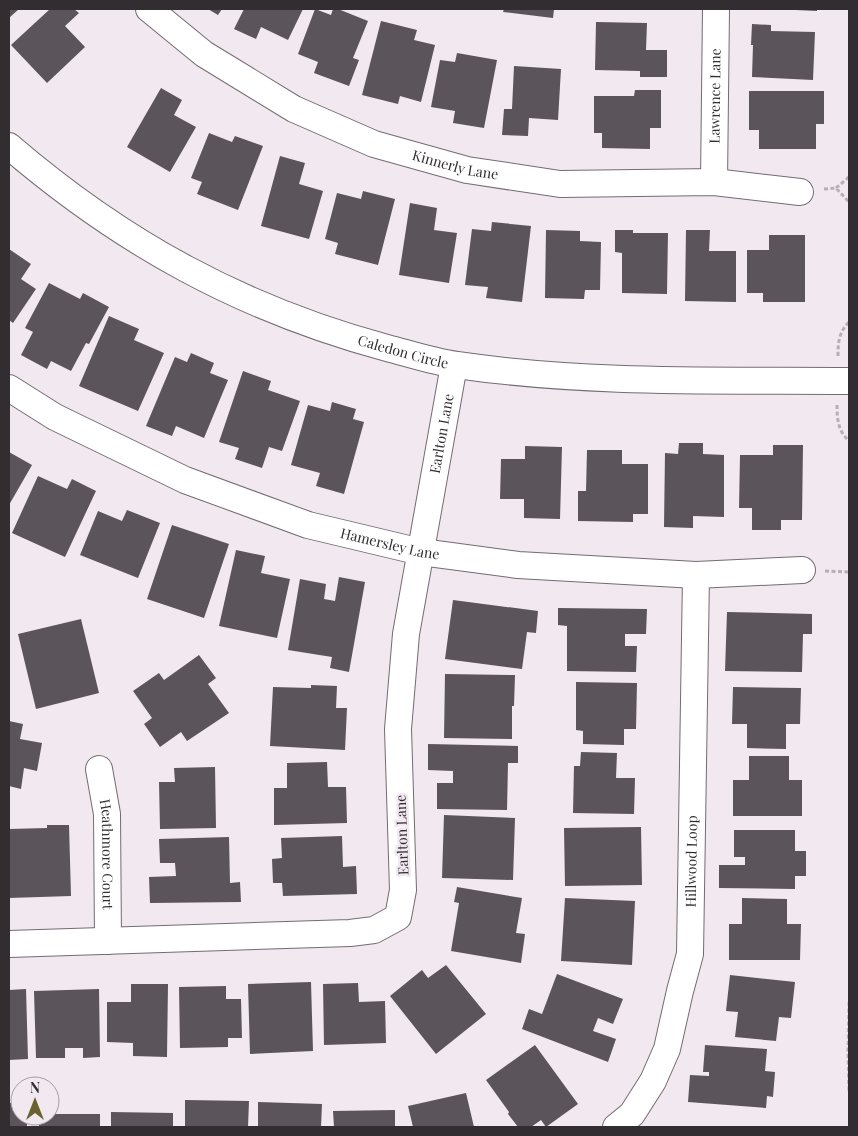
<svg xmlns="http://www.w3.org/2000/svg" width="858" height="1136" font-family="'Playfair Display',serif">
  <rect width="100%" height="100%" fill="#f1e8f0"/>
  <path fill="#5c545b" d="M9 9H19L9 18Z
    M50 9H74L79 13 65 26 85 47 47 83 11 45Z
    M208 9H222L218 15Z
    M244 9H303L288 40 261 27 256 39 234 29Z
    M315 9 331 15 333 9H338L368 21 353 58 359 60 349 86 314 73 318 62 298 54Z
    M504 9H554L553 18 503 12Z
    M795 9H817V11L795 10Z
    M381 21 417 30 414 40 435 45 421 102 400 96 398 104 362 95Z
    M596 22 647 23 646 50H667V77H640V71L595 70Z
    M752 24 771 25V31L815 32 813 80 752 77 753 45H751Z
    M457 53 497 60 484 128 453 123 455 111 431 107 440 60 455 62Z
    M514 66 561 69 558 120 529 118 528 136 502 135 504 109H512Z
    M161 88 182 100 174 115 196 127 170 172 127 147Z
    M635 90H661V128H650V149L602 148V133H594V96H634Z
    M749 91H824V124H816V149H759V130H749Z
    M209 133 232 142 235 136 263 146 238 210 197 194 202 182 191 178Z
    M280 156 305 163 299 184 323 191 309 239 261 226Z
    M363 191 395 199 378 265 335 254 338 243 325 239 337 193 361 199Z
    M410 203 437 208 434 230 457 233 449 283 399 275Z
    M492 222 531 226 522 302 486 298 488 287 465 285 472 229 491 231Z
    M546 230 580 231V241L601 242 600 290H585L584 299 545 298Z
    M615 230H633V233H668L667 294 622 293V253L615 252Z
    M686 230H710L709 251H736V302L685 301Z
    M769 235H805V302H763V293H747V250H769Z
    M9 249 31 264 21 279 36 289 13 323 9 320Z
    M49 283 80 299 83 293 109 307 89 344 86 343 71 371 51 361 47 369 21 355 33 332 25 328Z
    M109 316 139 329 134 340 164 353 138 411 79 386Z
    M191 353 214 363 210 373 228 380 204 438 176 426 172 436 146 426 175 357 187 362Z
    M243 371 271 381 268 390 300 401 282 451 269 447 262 468 235 459 239 448 219 442Z
    M332 402 356 409 353 419 364 422 344 494 316 486 320 473 291 465 308 405 330 411Z
    M679 443H703V454L724 455V517L693 516V528L664 527 665 453 678 454Z
    M773 445H803L802 520H781V530H752V508H739L740 455H773Z
    M525 446 562 447 560 519 524 518V499H500L501 459H525Z
    M587 450H622V464H648V514H633V522L578 521V491H586Z
    M9 452 32 465 9 505Z
    M38 476 67 489 72 479 96 491 65 557 12 533Z
    M127 510 160 523 138 578 80 555 98 511 122 521Z
    M172 525 229 544 204 618 147 599Z
    M236 550 265 556 261 573 290 579 277 638 219 626Z
    M339 577 365 582 349 672 330 668 332 657 288 650 300 579 326 584 324 599 335 601Z
    M453 600 538 611 536 633 527 632 522 669 445 659Z
    M558 608 647 609 646 634H625V646H637L636 672 567 671V626L558 625Z
    M727 612 812 614V634H803L802 672 725 671Z
    M81 619 99 693 36 709 18 634Z
    M199 655 216 678 208 684 229 713 187 741 181 732 160 747 144 724 152 718 133 691 159 673 164 680Z
    M445 674 515 675 514 706H512V739L444 738Z
    M576 682 637 683 636 729H624V745L583 744V731L576 730Z
    M311 685 337 686 336 708H347L345 750 270 746 273 687 311 688Z
    M733 687 801 688 800 724H786V749L747 748V724H732Z
    M9 721 23 724 20 739 42 743 37 771 24 768 21 789 9 786Z
    M428 744 518 746V763H508L507 810 437 809V783H453V771L428 770Z
    M581 752 617 753 616 778H635L634 814 573 813 574 766H580Z
    M749 756H789V780H802V816H733V780H749Z
    M327 762 328 787H346L347 823 274 825V788H287V763Z
    M215 767 216 828 160 829 159 782H175L174 768Z
    M444 815 515 818 513 880 442 878Z
    M47 825H69L71 896 9 898V829L47 828Z
    M641 827 642 885 565 886 564 828Z
    M734 830H795V851H806V876H795V889L719 888V865H745V857H734Z
    M342 836 343 867 356 866 357 894 283 896 282 883H273L272 859 282 858 281 838Z
    M229 837 230 883 240 882 241 902 150 903 149 877 176 876 175 863H160L159 839Z
    M457 887 522 898 516 933 525 934 521 963 451 951 459 903 454 902Z
    M565 898 635 901 632 965 561 961Z
    M742 898 787 899V924H801L800 960H729V924H742Z
    M446 965 486 1014 436 1054 390 996 422 970 428 978Z
    M557 974 623 999 613 1024 598 1018 593 1031 616 1039 608 1062 522 1029 529 1009 542 1014Z
    M730 975 795 982 791 1018 779 1017 776 1041 735 1037 738 1012 726 1011Z
    M311 982 313 1051 250 1054 248 984Z
    M358 983 359 1002 385 1001 386 1043 324 1045 323 984Z
    M131 984H168L167 1057 133 1056V1043L107 1042V1002H131Z
    M226 986V999H241L242 1038H228V1047L180 1048 179 987Z
    M26 989 28 1059 9 1060V990Z
    M99 989 100 1057 83 1058V1048H65V1058H36L34 991Z
    M535 1045 578 1104 546 1127 541 1120 531 1127H518L508 1114 509 1112 486 1080Z
    M705 1045 767 1049 765 1071 775 1072 773 1097 767 1096 766 1108 688 1102 690 1075 709 1076V1072H703Z
    M466 1093 474 1127H413L408 1106Z
    M185 1100 249 1101 248 1127H185Z
    M258 1102 322 1104 321 1127H258Z
    M9 1103H20V1116H27V1127H9Z
    M395 1110V1127H334L333 1111Z
    M111 1112 173 1113V1127H111Z
    M50 1114H100V1127H39V1116H50Z"/>
  <g fill="none" stroke-linecap="round" stroke-linejoin="round">
    <g stroke="#746b73" stroke-width="28">
      <g id="minor">
        <path id="s1" d="M149 9 204 54 294 109 374 144 467 170 560 184 714 182 800 192"/>
        <path id="s2" d="M9 146C122 243 242 309 387 348 410 354 434 362 457 365 587 384 719 380 849 381"/>
        <path id="s3" d="M714 182 716 9"/>
        <path id="s4" d="M9 388 55 417 185 480 308 525 421 552 518 565 696 575 802 570"/>
        <path id="s5" d="M99 769 107 814 108 941"/>
        <path id="s6" d="M9 944 350 933 374 930 398 917 403 890 398 729 406 634 454 365"/>
        <path id="s7" d="M616 1127 632 1114 653 1081 667 1049 680 991 690 954 696 575"/>
      </g>
    </g>
    <path stroke="#b7afb6" stroke-width="3" stroke-dasharray="4 2.5" stroke-linecap="butt" d="M836 188 849 177
      M824 189 836 188 849 202
      M838 356C838 342 839 332 849 322
      M837 405C837 419 838 431 849 441
      M825 571 849 572
      M849 1002 848 1052 849 1093"/>
    <use href="#minor" stroke="#fff" stroke-width="26"/>
  </g>
  <g text-anchor="middle" stroke-width="5" stroke-linejoin="round" paint-order="stroke">
    <g font-size="14" fill="#312d31" stroke="#f1e8f0">
      <text dy="5" stroke="none"><textPath href="#s3" startOffset="86">Lawrence Lane</textPath></text>
      <text dy="5" stroke="none"><textPath href="#s1" startOffset="348">Kinnerly Lane</textPath></text>
      <text dy="5" stroke="none"><textPath href="#s2" startOffset="449">Caledon Circle</textPath></text>
      <text dy="5" stroke="none"><textPath href="#s6" startOffset="880">Earlton Lane</textPath></text>
      <text dy="5" stroke="none"><textPath href="#s4" startOffset="414">Hamersley Lane</textPath></text>
      <text transform="translate(402 835) rotate(-92)" y="5">Earlton Lane</text>
      <text dy="5" stroke="none"><textPath href="#s5" startOffset="86">Heathmore Court</textPath></text>
      <text dy="5" stroke="none"><textPath href="#s7" startOffset="285">Hillwood Loop</textPath></text>
    </g>
  </g>
  <rect width="858" height="1136" fill="none" stroke="#312d31" stroke-width="20"/>
  <g transform="translate(35 1101)"><circle r="24" fill="#f1e8f0" stroke="#a49da4"/>
  <path d="M0-4L9 19L0 12L-9 19Z" fill="#6a622e"/>
  <text y="-8" font-size="14" font-weight="bold" text-anchor="middle" fill="#312d31">N</text>
  </g>
</svg>
